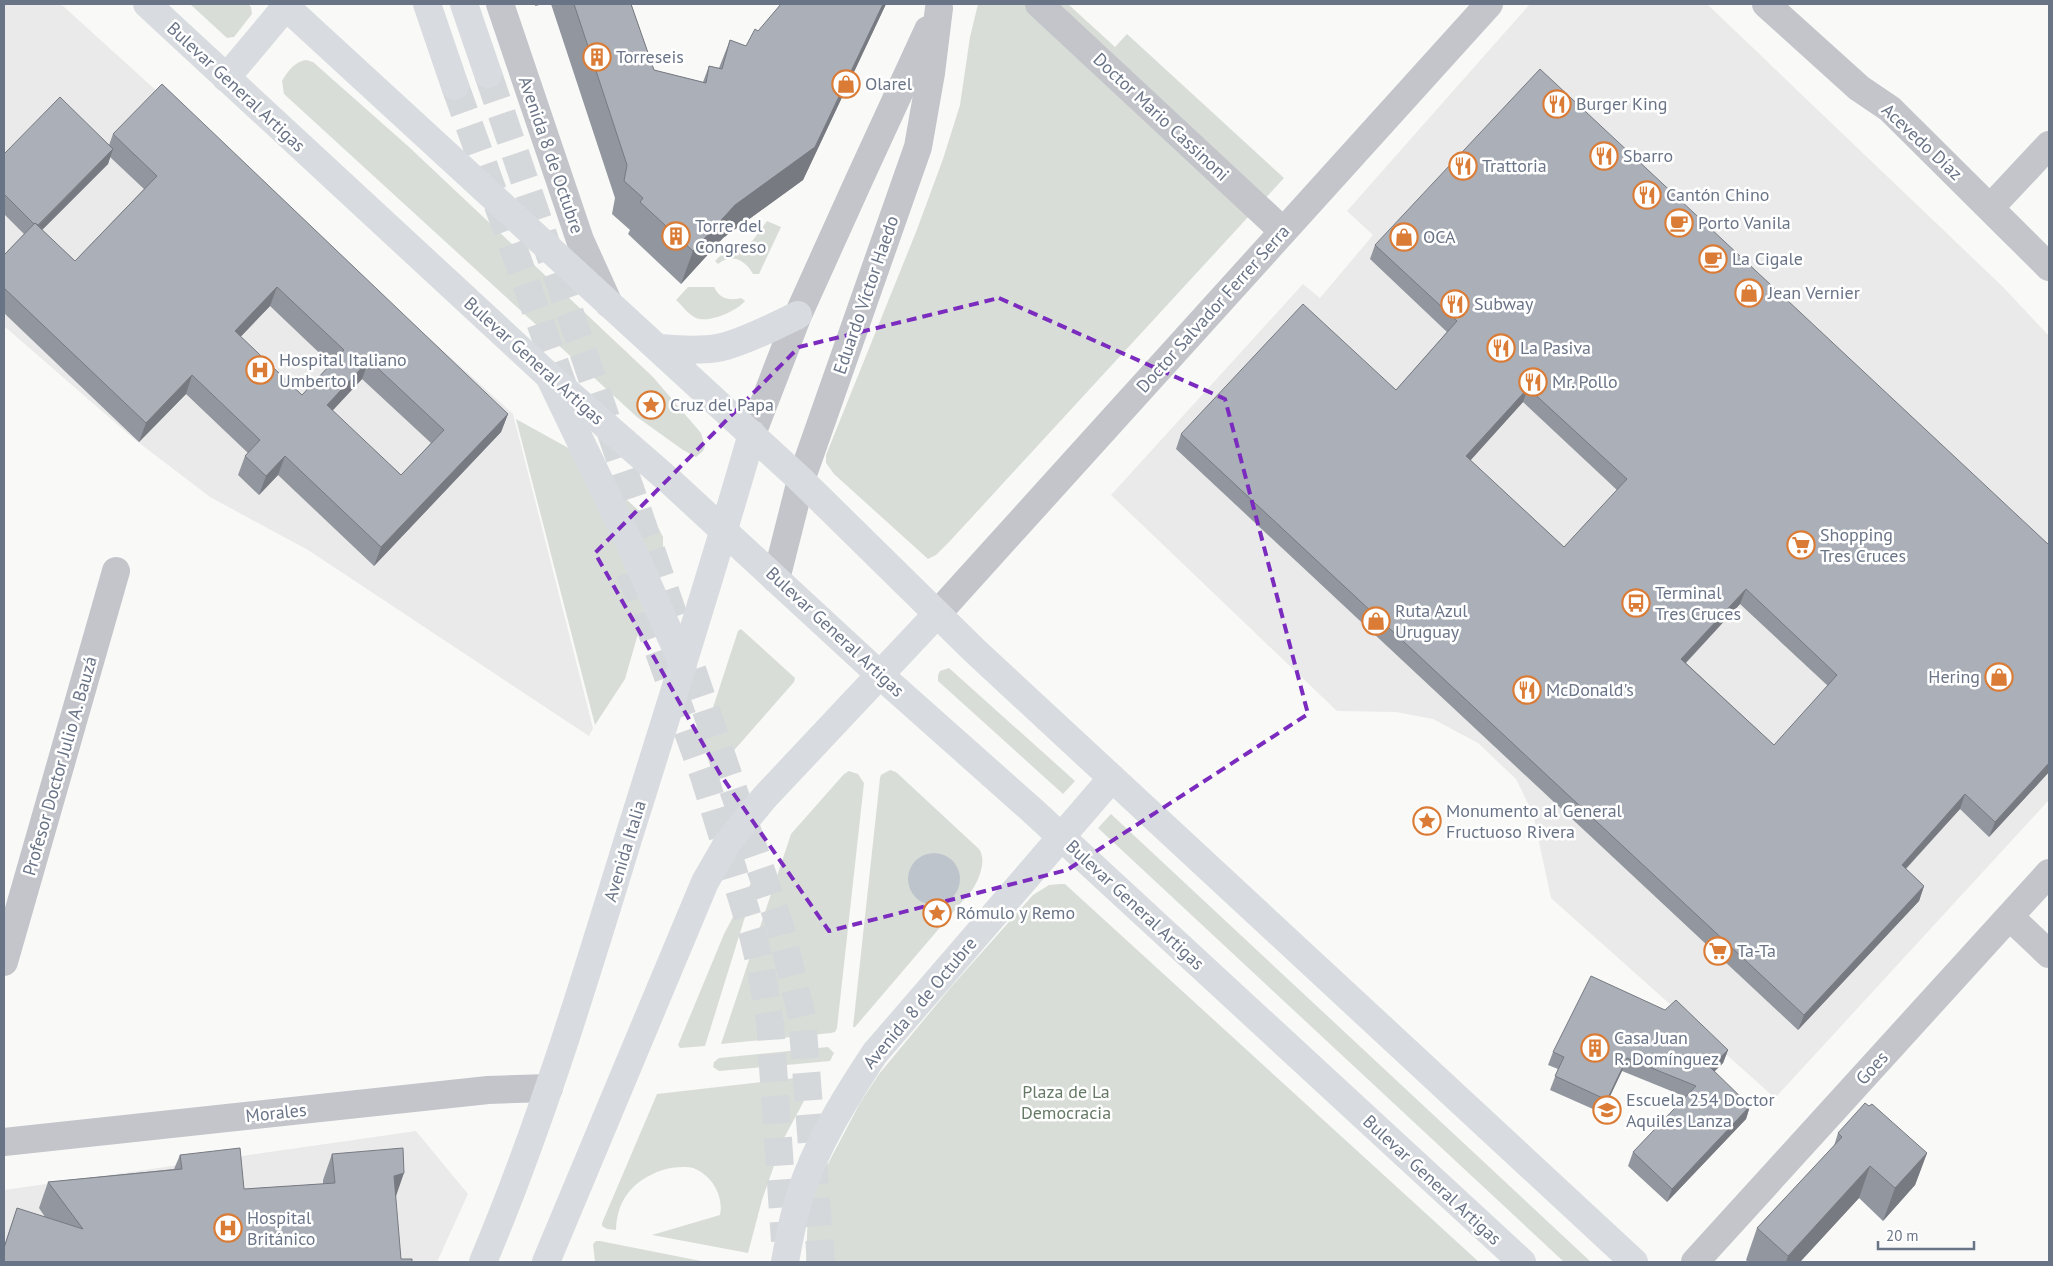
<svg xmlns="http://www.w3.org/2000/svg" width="2053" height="1266" font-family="'PT Sans',sans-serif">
  <rect width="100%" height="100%" fill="#f9f9f7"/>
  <path fill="#eaeaea" d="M4 4H58L63 6 513 414 593 728 589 736 308 550 210 497 134 439 4 326Z
    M1530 4H1707L2003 287 2049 336V800L1775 1098 1551 898 1533 814 1516 779 1478 743 1433 719 1396 712 1337 711 1111 495 1303 284 1320 298 1373 235 1347 211Z
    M416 1131 468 1194 437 1262H4V1190Z"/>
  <path fill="#d8ded7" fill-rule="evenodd" d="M190 4H248L251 7 252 14 234 37 227 38Z
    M978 4H1068L1115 47 1127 34 1284 178 950 541 936 555 928 559 834 474 826 463V455L916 232 943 159 960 105 970 37Z
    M306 60 313 62 409 147 653 377 701 433 705 446 703 451 696 457 683 450 637 417 284 94 282 81C288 71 294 62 306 60Z
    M767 221 781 227 759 274H753C745 260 732 253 718 264L715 261 728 248 745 246 753 240Z
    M688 287H714C720 299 729 301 741 298L745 301C737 311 706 325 694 317 687 313 682 305 676 300Z
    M516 419 572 450 659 529 663 537V547L625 679 595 725Z
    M741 629 795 678 794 682 729 756C710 762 702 753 704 735L738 631Z
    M949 668 1075 781 1063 794 938 681V675L940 671Z
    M890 770 896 772 979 849C987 860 979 880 972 890L855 1027H853L880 778 881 775ZM935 853C952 857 961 867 959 884L928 854Z
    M849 771 858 774 864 783 837 1028 835 1032 831 1033 721 1044 791 834 844 774Z
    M1111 814 1591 1262H1564L1098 828Z
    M758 875 705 1046 680 1048 678 1045 724 934 751 883Z
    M1060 884H1065L1479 1262H806L808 1211 821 1177 860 1103 879 1074 951 987 1033 895 1049 885Z
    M828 1047 834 1053 830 1061 719 1071 713 1067 714 1062 719 1058Z
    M804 1077H810L813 1084 783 1140 762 1200 748 1253 652 1235 720 1215C724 1196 712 1175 693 1168 686 1166 674 1167 666 1169 636 1178 617 1197 616 1230L607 1229 602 1226V1223L657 1094Z
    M596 1241H600L706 1262H595L593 1244Z"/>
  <path fill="#bdc4cb" d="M908 879a26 26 0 1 1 52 0a26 26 0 1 1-52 0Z"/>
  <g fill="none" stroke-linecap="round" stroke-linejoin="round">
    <path stroke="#d5d8db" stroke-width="28" stroke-dasharray="28 14" stroke-linecap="butt" d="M488 74 780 926 802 1017 821 1262
      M455 86 567 397
      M630 572 704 776 752 931 761 969 770 1023 785 1241"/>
    <path stroke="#c3c5ca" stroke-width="28" d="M1039 4 1283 231"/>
    <path stroke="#c3c5ca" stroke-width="28" d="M500 4 580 240 609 304
      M1766 4 1859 88 1890 109 2049 267
      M1990 208 2049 145
      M2010 917 2049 954
      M4 962 116 571
      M4 1142 488 1090 549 1088"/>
    <path stroke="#c3c5ca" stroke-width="28" d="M752 434 798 315 859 180 928 30
      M776 579 801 480 918 147 931 73 939 8
      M937 614 1489 4
      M1695 1262 2049 873"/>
    <path stroke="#d8dbdf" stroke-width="28" d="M147 4 549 376 673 484 880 675 1033 811 1522 1262
      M283 4 801 480 975 651 1634 1262
      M427 4 455 86
      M464 4 488 74
      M226 78 288 4
      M659 348C681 349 705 352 726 346 751 339 775 326 798 315"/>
    <path stroke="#d8dbdf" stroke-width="28" d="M549 376 630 544 683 664
      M483 1262C541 1124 585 980 629 836 671 703 713 569 752 434
      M546 1262 705 882 728 842 764 798 937 614
      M785 1262C789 1240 793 1217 800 1195 816 1145 846 1097 875 1053L1112 778"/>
  </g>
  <path fill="#92969e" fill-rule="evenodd" d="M551 4H631L654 70 703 82 709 66 719 68 730 40 746 46 781 4H886L803 180 723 238 681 284 628 234 630 230 612 214 615 198Z
    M113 134 508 414 501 432 374 566 278 475 259 495 238 475 245 456 248 453 186 394 139 442 4 313V255L24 234 4 214V154L109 145ZM110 157 144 189 75 261 42 230 108 164ZM270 306 331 364 302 395 240 337ZM362 379 431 443 401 475 332 411Z
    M1375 245 2049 545V772L1989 837 1960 809 1906 869 1924 886 1919 901 1798 1030 1176 449 1181 434 1396 390 1447 332 1370 259ZM1523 402 1617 490 1564 547 1470 460ZM1740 604 1828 686 1774 745 1686 663Z
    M1728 1050 1723 1063 1714 1072 1750 1106 1746 1119 1667 1202 1628 1166 1633 1152 1686 1097 1622 1071 1602 1113 1550 1090 1558 1069 1548 1065 1553 1052Z
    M1838 1133 1927 1153 1915 1185 1883 1221 1859 1198 1800 1262H1748L1746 1260 1757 1228 1834 1146Z
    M332 1154 404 1173 4 1262V1246L17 1208 45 1217 39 1208 48 1182 174 1169 180 1155 244 1189 323 1184V1180Z"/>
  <path fill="#777a81" d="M536 4H543L535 6Z
    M883 4H886L803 180 723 238 681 284 693 251Z
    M113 149 108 164 31 241 37 227Z
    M277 287 270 306 228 350 235 331Z
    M369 360 362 379 320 424 327 405Z
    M192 375 186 394 139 442 146 423Z
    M1528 388 1523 402 1461 471 1466 456Z
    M508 414 501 432 374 566 381 547Z
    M285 456 278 475 259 495 266 476Z
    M1746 589 1740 604 1676 673 1681 659Z
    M2049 763V772L1989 837 1995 822Z
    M1965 794 1960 809 1896 879 1902 865Z
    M1924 886 1919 901 1798 1030 1804 1015Z
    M1728 1050 1723 1063 1705 1080 1710 1067Z
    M1627 1058 1622 1071 1602 1113 1607 1100Z
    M1750 1106 1746 1119 1667 1202 1672 1189Z
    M1927 1153 1915 1185 1883 1221 1895 1188Z
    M1870 1166 1859 1198 1800 1262H1786L1788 1256Z
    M404 1173 395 1199 394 1176Z"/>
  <path fill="#aaafb8" stroke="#777a81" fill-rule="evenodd" d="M574 4H631L654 70 706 83 709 66 722 69 730 40 746 46 755 29 758 31 781 4H883L815 147 735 205 693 251 640 202 643 198 624 181 627 165Z
    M1540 69 2049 545V763L1995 822 1965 794 1902 865 1924 886 1804 1015 1181 434 1303 304 1396 390 1457 321 1375 245ZM1528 388 1627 479 1564 547 1466 456ZM1746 589 1837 675 1774 745 1681 659Z
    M162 84 508 414 381 547 285 456 266 476 245 456 260 440 192 375 146 423 4 288V255L35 223 75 261 157 176 113 134ZM277 287 344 350 302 395 235 331ZM369 360 444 430 401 475 327 405Z
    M60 97 113 149 38 225 35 223 34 224 4 194V154Z
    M1591 976 1665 1010 1676 1000 1728 1050 1710 1067 1750 1106 1672 1189 1633 1152 1696 1086 1627 1058 1607 1100 1555 1076 1564 1057 1553 1052Z
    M1865 1103 1869 1106 1872 1104 1927 1153 1895 1188 1870 1166 1788 1256 1757 1228 1842 1137 1838 1133Z
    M240 1148 244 1189 335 1183 332 1154 403 1148 404 1173 394 1176 401 1259H412V1262H4V1248L17 1208 83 1229 48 1182 182 1169 180 1155Z"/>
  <path fill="none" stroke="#7b2cbf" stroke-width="4" stroke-dasharray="10 6" stroke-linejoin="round" d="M999 298 1225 399 1308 714 1067 870 829 931 720 774 595 553 799 347Z"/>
  <defs>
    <g id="building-ring" transform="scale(1.4375)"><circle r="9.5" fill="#fff" stroke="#da7c36" stroke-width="1.5"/><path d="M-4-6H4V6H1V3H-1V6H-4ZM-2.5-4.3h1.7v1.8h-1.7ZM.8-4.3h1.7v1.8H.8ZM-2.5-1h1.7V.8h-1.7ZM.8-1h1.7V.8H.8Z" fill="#da7c36"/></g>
    <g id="shop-ring" transform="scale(1.4375)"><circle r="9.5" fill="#fff" stroke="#da7c36" stroke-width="1.5"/><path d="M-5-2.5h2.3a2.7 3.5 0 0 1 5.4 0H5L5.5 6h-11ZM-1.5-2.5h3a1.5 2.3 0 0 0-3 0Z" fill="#da7c36"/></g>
    <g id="restaurant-ring" transform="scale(1.4375)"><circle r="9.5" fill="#fff" stroke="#da7c36" stroke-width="1.5"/><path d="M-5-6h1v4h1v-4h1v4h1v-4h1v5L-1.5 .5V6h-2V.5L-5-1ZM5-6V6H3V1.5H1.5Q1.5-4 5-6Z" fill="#da7c36"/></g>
    <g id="cafe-ring" transform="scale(1.4375)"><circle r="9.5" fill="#fff" stroke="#da7c36" stroke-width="1.5"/><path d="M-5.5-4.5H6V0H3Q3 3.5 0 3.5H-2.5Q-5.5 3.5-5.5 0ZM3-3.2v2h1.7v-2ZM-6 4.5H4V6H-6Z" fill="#da7c36"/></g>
    <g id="hospital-ring" transform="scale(1.4375)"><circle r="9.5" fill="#fff" stroke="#da7c36" stroke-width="1.5"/><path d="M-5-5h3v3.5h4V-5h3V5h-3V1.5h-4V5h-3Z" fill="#da7c36"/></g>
    <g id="sight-ring" transform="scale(1.4375)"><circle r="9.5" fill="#fff" stroke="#da7c36" stroke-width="1.5"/><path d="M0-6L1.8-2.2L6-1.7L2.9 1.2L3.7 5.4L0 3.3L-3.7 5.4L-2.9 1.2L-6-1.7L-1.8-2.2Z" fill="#da7c36"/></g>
    <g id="supermarket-ring" transform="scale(1.4375)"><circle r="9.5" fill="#fff" stroke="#da7c36" stroke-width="1.5"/><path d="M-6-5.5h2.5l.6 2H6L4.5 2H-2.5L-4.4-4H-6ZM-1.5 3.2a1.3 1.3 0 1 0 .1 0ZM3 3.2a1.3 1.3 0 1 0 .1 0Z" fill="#da7c36"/></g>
    <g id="bus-ring" transform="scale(1.4375)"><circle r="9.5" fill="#fff" stroke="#da7c36" stroke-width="1.5"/><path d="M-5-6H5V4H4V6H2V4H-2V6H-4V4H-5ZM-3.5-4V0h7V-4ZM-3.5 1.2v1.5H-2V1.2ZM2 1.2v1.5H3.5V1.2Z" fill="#da7c36"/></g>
    <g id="school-ring" transform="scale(1.4375)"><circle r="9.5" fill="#fff" stroke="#da7c36" stroke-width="1.5"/><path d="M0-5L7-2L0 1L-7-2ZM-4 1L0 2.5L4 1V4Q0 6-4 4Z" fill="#da7c36"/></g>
  </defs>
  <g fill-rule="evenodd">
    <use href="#building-ring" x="597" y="57"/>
    <use href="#shop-ring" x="846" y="84"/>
    <use href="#restaurant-ring" x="1557" y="104"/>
    <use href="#restaurant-ring" x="1604" y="156"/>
    <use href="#restaurant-ring" x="1463" y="166"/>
    <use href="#restaurant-ring" x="1647" y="195"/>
    <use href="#cafe-ring" x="1679" y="223"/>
    <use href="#building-ring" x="676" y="236"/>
    <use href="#shop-ring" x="1404" y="237"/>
    <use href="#cafe-ring" x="1713" y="259"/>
    <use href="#shop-ring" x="1749" y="293"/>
    <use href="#restaurant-ring" x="1455" y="304"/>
    <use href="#restaurant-ring" x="1501" y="348"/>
    <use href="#hospital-ring" x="260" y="370"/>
    <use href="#restaurant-ring" x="1533" y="382"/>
    <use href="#sight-ring" x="651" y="405"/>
    <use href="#supermarket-ring" x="1801" y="545"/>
    <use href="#bus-ring" x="1636" y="603"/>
    <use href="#shop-ring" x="1376" y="621"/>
    <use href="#shop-ring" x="1999" y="677"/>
    <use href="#restaurant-ring" x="1527" y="690"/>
    <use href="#sight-ring" x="1427" y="821"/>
    <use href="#sight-ring" x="937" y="913"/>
    <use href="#supermarket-ring" x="1718" y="951"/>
    <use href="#building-ring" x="1595" y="1048"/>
    <use href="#school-ring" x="1607" y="1110"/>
    <use href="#hospital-ring" x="228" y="1228"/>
  </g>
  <g text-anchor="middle" stroke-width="5" stroke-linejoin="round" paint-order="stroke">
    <g font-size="18" fill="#6a7487" stroke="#fff" text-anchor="start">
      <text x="616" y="63">Torreseis</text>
      <text x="865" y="90">Olarel</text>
      <text x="1576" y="110">Burger King</text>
      <text x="1623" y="162">Sbarro</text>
      <text x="1482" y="172">Trattoria</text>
      <text x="1666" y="201">Cantón Chino</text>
      <text x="1698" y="229">Porto Vanila</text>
      <text x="695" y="232">Torre del<tspan x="695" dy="21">Congreso</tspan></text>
      <text x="1423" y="243">OCA</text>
      <text x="1732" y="265">La Cigale</text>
      <text x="1768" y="299">Jean Vernier</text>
      <text x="1474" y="310">Subway</text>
      <text x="1520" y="354">La Pasiva</text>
      <text x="279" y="366">Hospital Italiano<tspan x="279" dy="21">Umberto I</tspan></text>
      <text x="1552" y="388">Mr. Pollo</text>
      <text x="670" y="411">Cruz del Papa</text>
      <text x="1820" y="541">Shopping<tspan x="1820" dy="21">Tres Cruces</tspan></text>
      <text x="1655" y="599">Terminal<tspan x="1655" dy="21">Tres Cruces</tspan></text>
      <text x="1395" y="617">Ruta Azul<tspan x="1395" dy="21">Uruguay</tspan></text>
      <text x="1980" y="683" text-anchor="end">Hering</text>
      <text x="1546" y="696">McDonald's</text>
      <text x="1446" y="817">Monumento al General<tspan x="1446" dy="21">Fructuoso Rivera</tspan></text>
      <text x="956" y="919">Rómulo y Remo</text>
      <text x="1737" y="957">Ta-Ta</text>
      <text x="1614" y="1044">Casa Juan<tspan x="1614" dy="21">R. Domínguez</tspan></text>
      <text x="1626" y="1106">Escuela 254 Doctor<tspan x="1626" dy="21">Aquiles Lanza</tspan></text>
      <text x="247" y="1224">Hospital<tspan x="247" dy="21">Británico</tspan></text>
    </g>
    <g font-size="18" fill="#6a7487" stroke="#fff">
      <text transform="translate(236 87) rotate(43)" y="6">Bulevar General Artigas</text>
      <text transform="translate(1161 117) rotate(43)" y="6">Doctor Mario Cassinoni</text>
      <text transform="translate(1922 142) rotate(43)" y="6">Acevedo Díaz</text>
      <text transform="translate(551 155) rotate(71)" y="6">Avenida 8 de Octubre</text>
      <text transform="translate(866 295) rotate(-71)" y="6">Eduardo Víctor Haedo</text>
      <text transform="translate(1213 309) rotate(-48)" y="6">Doctor Salvador Ferrer Serra</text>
      <text transform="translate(534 361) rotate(42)" y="6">Bulevar General Artigas</text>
      <text transform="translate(835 632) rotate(43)" y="6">Bulevar General Artigas</text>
      <text transform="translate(60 766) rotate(-74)" y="6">Profesor Doctor Julio A. Bauzá</text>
      <text transform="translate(625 851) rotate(-73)" y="6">Avenida Italia</text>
      <text transform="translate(1135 905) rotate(43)" y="6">Bulevar General Artigas</text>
      <text transform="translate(920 1003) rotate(-50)" y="6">Avenida 8 de Octubre</text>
      <text transform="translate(1872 1068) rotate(-48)" y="6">Goes</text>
      <text transform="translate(276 1113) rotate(-6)" y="6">Morales</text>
      <text transform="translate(1432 1180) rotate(43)" y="6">Bulevar General Artigas</text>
    </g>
    <g font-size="18" fill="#657965" stroke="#fff">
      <text x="1066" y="1098">Plaza de La<tspan x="1066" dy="21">Democracia</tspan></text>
    </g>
  </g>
  <rect width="2053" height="1266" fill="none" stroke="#6a7487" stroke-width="10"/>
  <path d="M1878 1241v8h96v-8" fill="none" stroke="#6a7487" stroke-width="2.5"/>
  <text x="1886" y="1241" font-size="15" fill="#6a7487" stroke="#ffffff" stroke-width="4" paint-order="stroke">20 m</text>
</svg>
